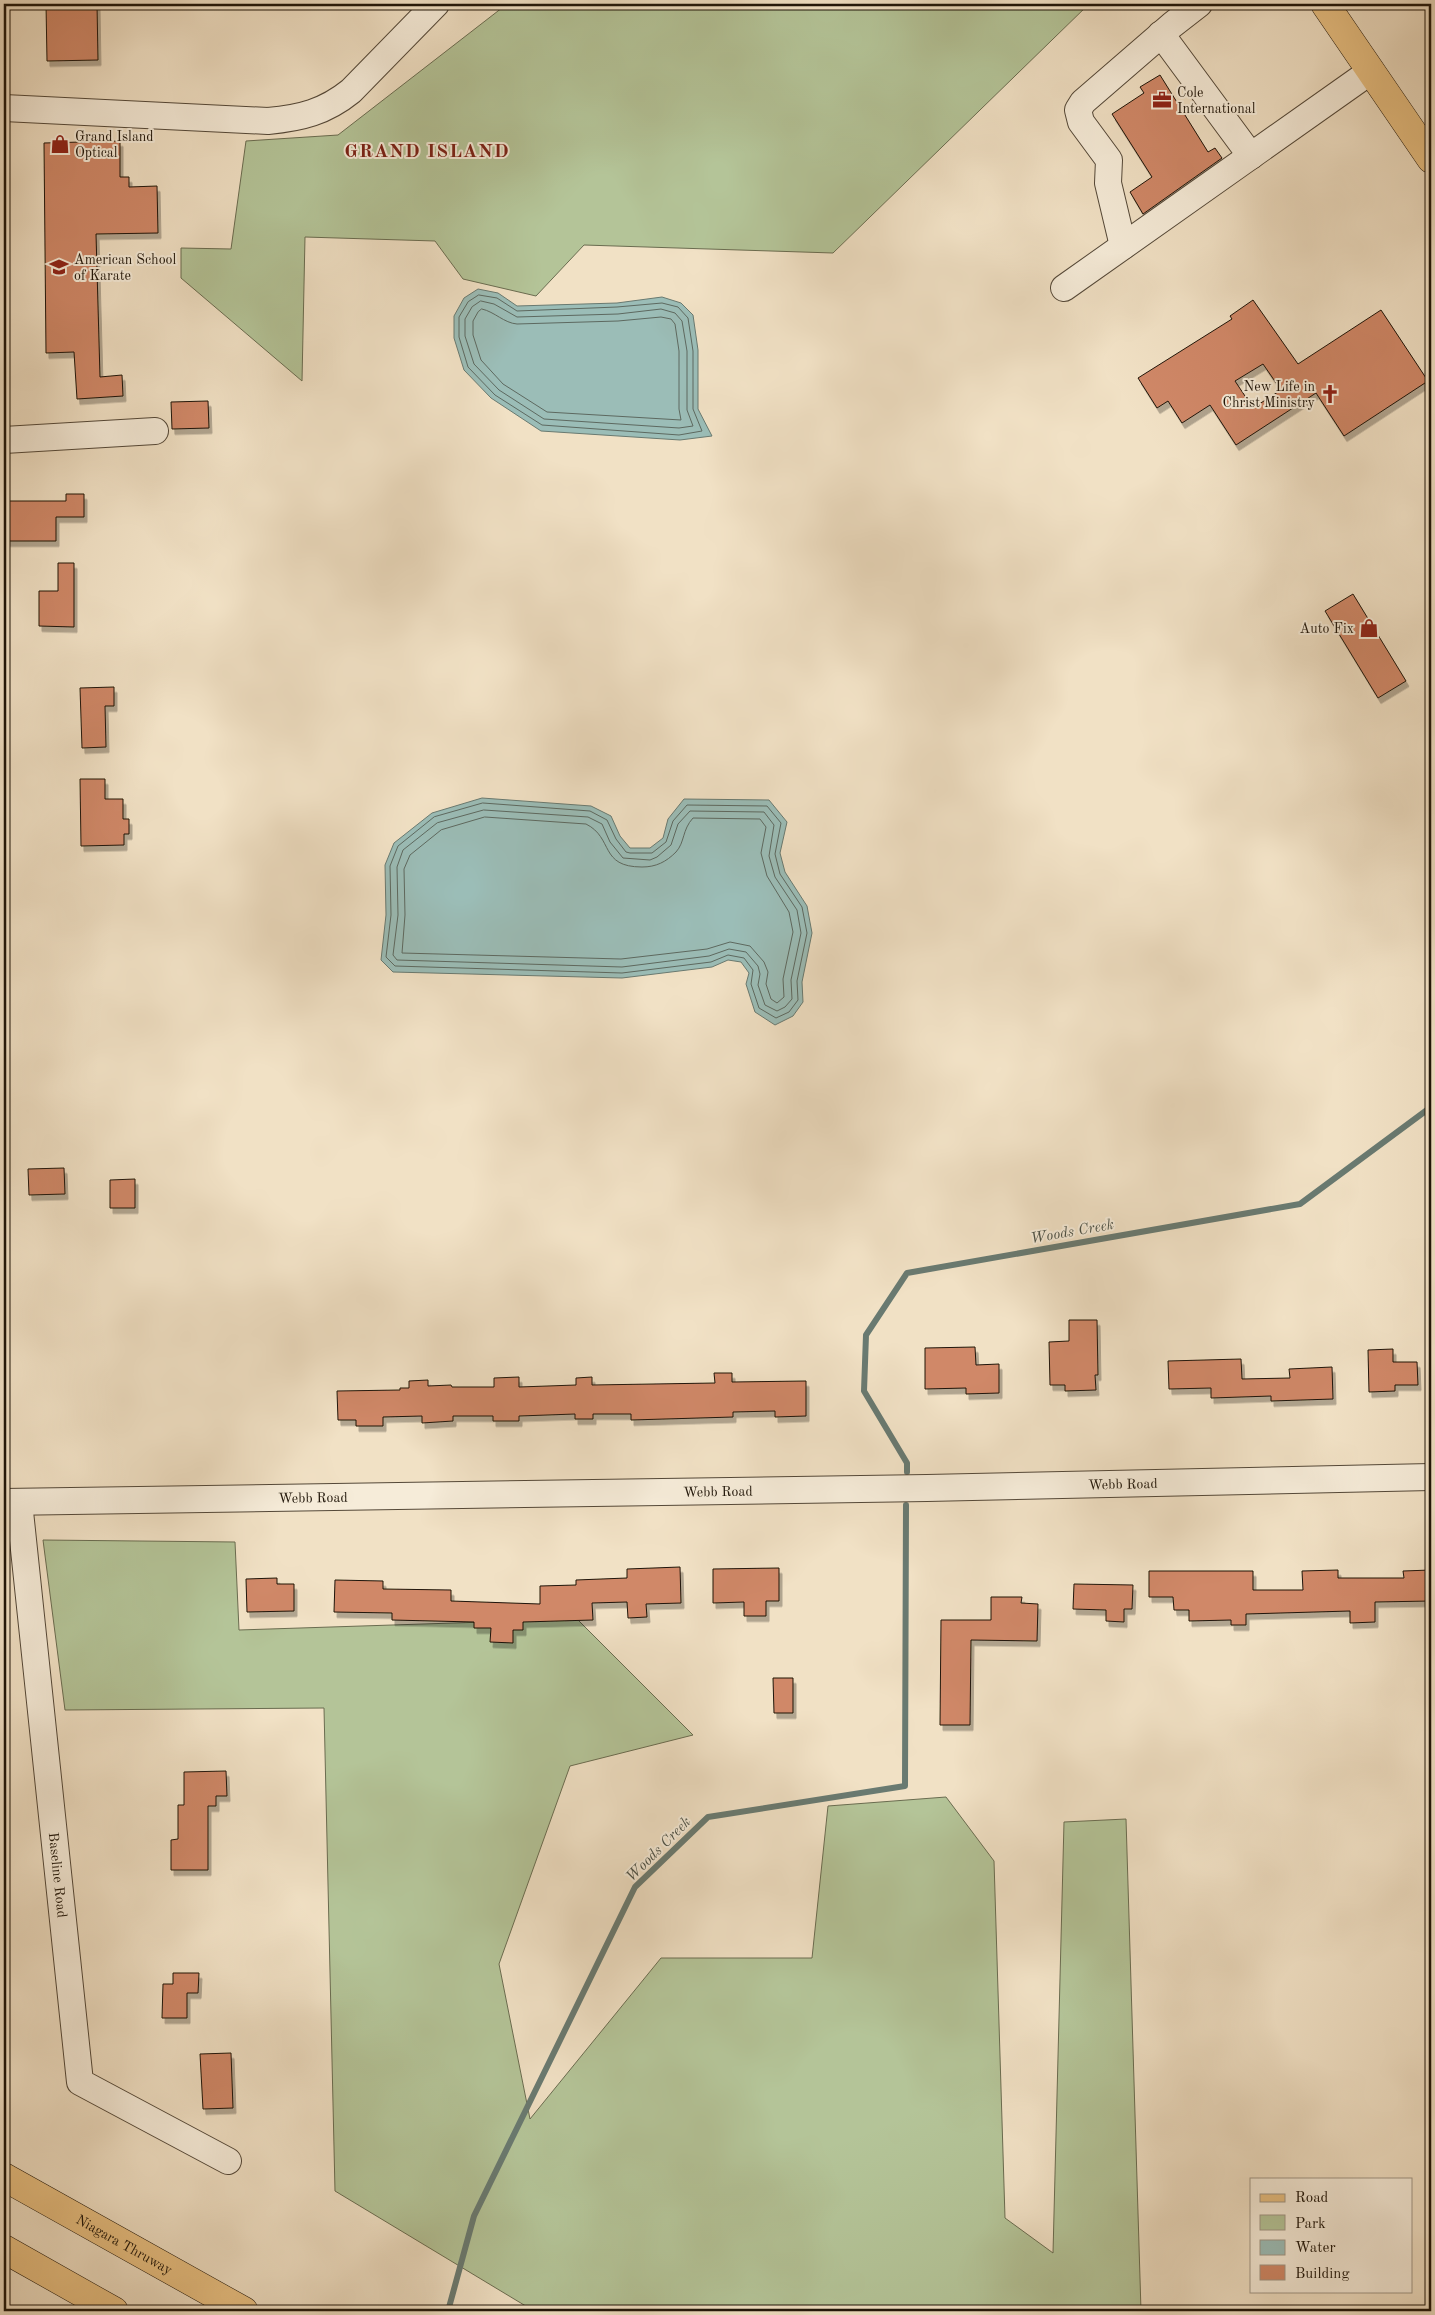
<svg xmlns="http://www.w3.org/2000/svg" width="1435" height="2315" font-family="'Old Standard TT',serif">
  <defs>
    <filter id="shadow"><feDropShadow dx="3" dy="5.5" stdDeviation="0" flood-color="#0004"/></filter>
  </defs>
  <rect width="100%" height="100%" fill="#f1e1c5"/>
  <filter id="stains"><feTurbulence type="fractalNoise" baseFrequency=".004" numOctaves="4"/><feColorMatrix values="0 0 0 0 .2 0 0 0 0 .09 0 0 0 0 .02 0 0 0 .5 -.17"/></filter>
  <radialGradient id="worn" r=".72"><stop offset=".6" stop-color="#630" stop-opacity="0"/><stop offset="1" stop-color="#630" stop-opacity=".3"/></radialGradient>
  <path fill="#b4c498" stroke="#6a6c50" d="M507 4H1089L833 253 584 245 536 296 463 279 435 241 305 237 302 381 181 278V248L231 249 246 141 338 135Z
    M43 1540 235 1542 239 1630 577 1619 693 1735 570 1766 499 1964 530 2119 661 1958H812L828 1806 946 1797 994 1861 1005 2218 1053 2253 1064 1822 1126 1819 1141 2311H534L335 2191 324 1708 65 1710Z"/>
  <path fill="#9bbdb7" stroke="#697a71" d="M478 289 498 293 517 306 617 303 662 297 681 303 693 315 698 350V409L712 436 680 440 541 431 491 398 464 370 454 338V316L464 298Z
    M482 798 591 806 611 816 620 836 630 848H650L663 838 668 819 684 799 769 800 787 822 780 853 785 872 807 906 812 933 802 982 803 1002 793 1016 775 1025 755 1012 746 984 749 973 741 962 728 960 712 967 622 978 393 972 381 960 386 915 385 865 394 843 432 813Z"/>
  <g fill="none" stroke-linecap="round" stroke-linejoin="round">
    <path stroke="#5d6960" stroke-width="1" d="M479 295 497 298 517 311 617 307 662 303 678 307 688 318 693 351V409L702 431 679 435 542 425 495 395 468 367 459 337V317L468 302Z
      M481 301 494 304 517 317 618 314 661 309 675 313 682 321 687 351V410L693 426 679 428 544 419 499 390 474 364 465 336V319L472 307Z
      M482 309C495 312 504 323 517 324L618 321 661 317 671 319 675 324 679 351V409L681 420 547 412 503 384 481 360 473 335V321L478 312Z
      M483 803 590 811 607 820 616 839 626 852 630 853H652L666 842 673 821 687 805 767 806 781 823 775 854 780 874 802 907 807 933 797 981 798 1000 789 1012 776 1018 759 1008 751 984 753 970 744 958 728 955 711 962 622 973 395 966 386 957 391 915 390 866 398 846 434 817Z
      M484 810 588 817 602 824 610 842 623 858 650 860 657 857 671 845 678 824 690 811 764 812 774 825 769 856 775 877 797 910 801 933 791 980 792 999 785 1007 777 1011 765 1005 758 985 760 974 758 966 746 952 729 949 709 956 622 967 397 960 393 955 398 915 397 867 403 850 437 823Z
      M485 817 586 824C614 838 599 867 642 867 656 867 666 862 676 852 685 842 682 830 693 818L760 819 766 827 761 853 767 876 789 912 793 932 783 979 784 997 777 1003 771 999 766 984 768 972 764 962 750 946 730 942 707 949 621 959 402 953 405 915 404 869 410 855 441 830Z"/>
    <path stroke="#697a71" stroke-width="6" d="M907 1472V1463L864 1391 866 1335 907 1273 1300 1204 1431 1107
      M448 2311 474 2216 635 1887 708 1817 905 1786 906 1505"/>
  </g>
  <path fill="#d08867" stroke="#1f1509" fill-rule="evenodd" filter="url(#shadow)" d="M46 4H97L98 60 47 61Z
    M1160 75 1208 152 1215 148 1222 158 1143 214 1130 192 1152 177 1112 114 1144 93 1140 87Z
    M120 141V177H129V187L157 186 158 233 96 234 100 377 122 375 123 396 77 399 74 352 46 353 44 143Z
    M1253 300 1298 364 1381 310 1428 381 1344 436 1316 393 1236 445 1210 405 1182 423 1168 401 1157 408 1138 378 1232 319 1230 316ZM1263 364 1281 390 1253 408 1235 381Z
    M208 401 209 428 172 429 171 402Z
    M66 494H84V517H56V541H4V501H66Z
    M58 563H74V627L39 626V591H58Z
    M1353 594 1406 681 1378 698 1325 611Z
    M114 687V706H105L106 747 82 748 80 688Z
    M80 779H105V799H123V819H129V834H124V845L81 846Z
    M64 1168 65 1194 29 1195 28 1169Z
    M135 1179V1208H110V1180Z
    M1069 1320H1097L1098 1375H1095L1096 1390 1065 1391V1385H1050L1049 1342 1069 1341Z
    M975 1347 976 1365 999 1364V1393L966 1394V1388L925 1389V1348Z
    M1393 1349V1362H1417L1418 1385H1395V1391L1369 1392 1368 1350Z
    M1241 1359 1242 1379 1290 1378 1289 1369 1332 1367 1333 1399 1271 1401V1396L1211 1398V1388L1169 1389 1168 1361Z
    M714 1373H732V1382L806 1381V1416L775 1417V1411L733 1412V1417L631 1420V1414H593V1419H575V1414L519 1416V1421H493V1416H453V1421L422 1423V1416L383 1417V1426H356V1420H338L337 1391 400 1390V1388H409V1381L428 1380V1386L451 1385 452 1387H494V1378L519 1377V1387L576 1385V1378L592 1377V1385L715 1383Z
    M680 1567 681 1603 646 1604 647 1617 628 1618 627 1602 592 1603 593 1620 523 1622V1630H513V1643L490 1642 491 1628H474V1622L392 1620V1613L334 1612 335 1580 383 1581V1589L451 1590V1601L540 1604V1586L576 1585V1580L627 1578V1569Z
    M779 1568V1601H766V1616H744V1602L713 1603V1569Z
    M1338 1570V1578H1404L1403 1571 1431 1570V1601L1375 1602V1622L1350 1623V1611L1246 1614V1625H1231V1620L1189 1621V1610H1174L1173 1597H1149V1571H1253V1590H1303L1302 1571Z
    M277 1578V1584H294V1611L247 1612 246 1579Z
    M1074 1584 1133 1585 1132 1609H1124V1622L1106 1621V1610L1073 1609Z
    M991 1597H1022L1021 1603 1038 1604 1037 1641 971 1640 970 1725H940L941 1620H991Z
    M773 1678H793V1713H774Z
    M226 1771 227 1796H216V1806H208V1870H171V1840L178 1839V1805H184V1772Z
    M173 1973H199L198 1993H187V2018H162L163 1984H173Z
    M231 2053 233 2108 203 2109 200 2054Z"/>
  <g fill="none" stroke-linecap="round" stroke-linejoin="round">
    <g stroke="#544838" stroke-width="28">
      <g id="minor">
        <path d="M1161 34 1251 156"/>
        <path d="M4 108 268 121C301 118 325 112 351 91L436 4"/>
        <path d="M1123 246 1108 183 1109 160 1081 122 1078 110 1083 102 1172 25 1199 4"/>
        <path d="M1064 288 1371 71"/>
        <path d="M4 440 155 431"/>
        <path id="s1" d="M4 1502 927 1488 1431 1477"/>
        <path id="s2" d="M19 1502 80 2082 228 2161"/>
      </g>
    </g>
    <g stroke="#1f1509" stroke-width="29">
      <path id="major" d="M1325 4 1431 159"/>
    </g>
    <g stroke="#1f1509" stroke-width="29">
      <g id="highway">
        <path id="s3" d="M4 2177 244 2311"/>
        <path d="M4 2249 114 2311"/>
      </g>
    </g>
    <use href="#minor" stroke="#f6ecd9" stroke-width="26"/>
    <use href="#major" stroke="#e8c082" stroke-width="28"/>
    <use href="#highway" stroke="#e8c082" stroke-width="28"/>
  </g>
  <defs>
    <g id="office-bare" transform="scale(1.5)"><path d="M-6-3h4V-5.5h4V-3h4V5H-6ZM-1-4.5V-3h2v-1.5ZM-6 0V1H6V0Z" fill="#8f2418" stroke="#f6ecd9" stroke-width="2.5" paint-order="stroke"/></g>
    <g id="shop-bare" transform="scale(1.5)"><path d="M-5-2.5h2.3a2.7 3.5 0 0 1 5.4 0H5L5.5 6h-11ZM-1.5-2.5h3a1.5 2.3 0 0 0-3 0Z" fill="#8f2418" stroke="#f6ecd9" stroke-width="2.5" paint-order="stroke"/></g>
    <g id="school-bare" transform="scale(1.5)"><path d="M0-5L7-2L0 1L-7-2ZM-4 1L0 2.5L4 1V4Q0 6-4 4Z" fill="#8f2418" stroke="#f6ecd9" stroke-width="2.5" paint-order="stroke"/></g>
    <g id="church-bare" transform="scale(1.5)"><path d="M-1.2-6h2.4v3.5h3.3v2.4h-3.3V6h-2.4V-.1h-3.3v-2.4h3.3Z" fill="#8f2418" stroke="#f6ecd9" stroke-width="2.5" paint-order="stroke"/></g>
  </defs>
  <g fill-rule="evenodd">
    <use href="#office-bare" x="1162" y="100"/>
    <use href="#shop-bare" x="60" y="144"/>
    <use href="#school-bare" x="59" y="267"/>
    <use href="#church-bare" x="1330" y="394"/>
    <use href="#shop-bare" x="1369" y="628"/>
  </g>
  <g text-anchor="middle" stroke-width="4" stroke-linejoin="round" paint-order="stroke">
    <g font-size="14" fill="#1f1509" stroke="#f6ecd9" text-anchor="start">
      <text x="1177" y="97">Cole<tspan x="1177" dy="16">International</tspan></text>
      <text x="75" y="141">Grand Island<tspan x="75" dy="16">Optical</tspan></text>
      <text x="74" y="264">American School<tspan x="74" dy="16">of Karate</tspan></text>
      <text x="1315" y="391" text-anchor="end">New Life in<tspan x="1315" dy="16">Christ Ministry</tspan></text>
      <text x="1354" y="633" text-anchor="end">Auto Fix</text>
    </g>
    <g font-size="14" fill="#1f1509" stroke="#f6ecd9">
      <text dy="5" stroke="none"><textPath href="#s1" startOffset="1119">Webb Road</textPath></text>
      <text dy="5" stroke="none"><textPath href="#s1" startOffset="714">Webb Road</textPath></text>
      <text dy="5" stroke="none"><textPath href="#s1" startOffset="309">Webb Road</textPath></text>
      <text dy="5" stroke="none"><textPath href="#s2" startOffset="375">Baseline Road</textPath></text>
      <text dy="5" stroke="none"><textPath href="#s3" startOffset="138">Niagara Thruway</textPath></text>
    </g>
    <g font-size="15" font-style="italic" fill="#4a5046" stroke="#f6ecd9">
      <text transform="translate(1072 1231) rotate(-10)" y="5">Woods Creek</text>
      <text transform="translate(658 1849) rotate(-45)" y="5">Woods Creek</text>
    </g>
    <g font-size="19" font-weight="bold" letter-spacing="1" fill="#7a1f14" stroke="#f6ecd9">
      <text x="427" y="157">GRAND ISLAND</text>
    </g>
  </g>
  <rect width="1435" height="2315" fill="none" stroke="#f1e1c5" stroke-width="20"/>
  <rect x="5" y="5" width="1425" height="2305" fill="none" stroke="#1f1509" stroke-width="2.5"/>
  <rect x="10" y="10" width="1415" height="2295" fill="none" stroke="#1f1509"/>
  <rect x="1250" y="2178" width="162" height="115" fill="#f6ecd9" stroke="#a09686"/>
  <rect x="1260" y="2194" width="25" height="8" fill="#e8c082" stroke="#a09686"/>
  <text x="1295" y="2202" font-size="15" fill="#1f1509">Road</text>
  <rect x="1260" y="2215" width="25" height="15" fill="#b4c498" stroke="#a09686"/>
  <text x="1295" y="2228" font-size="15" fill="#1f1509">Park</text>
  <rect x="1260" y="2240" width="25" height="15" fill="#9bbdb7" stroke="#a09686"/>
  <text x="1295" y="2252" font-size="15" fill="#1f1509">Water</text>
  <rect x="1260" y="2265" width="25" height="15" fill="#d08867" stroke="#a09686"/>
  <text x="1295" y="2278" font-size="15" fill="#1f1509">Building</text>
  <rect width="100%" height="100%" filter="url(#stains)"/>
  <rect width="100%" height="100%" fill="url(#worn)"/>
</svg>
